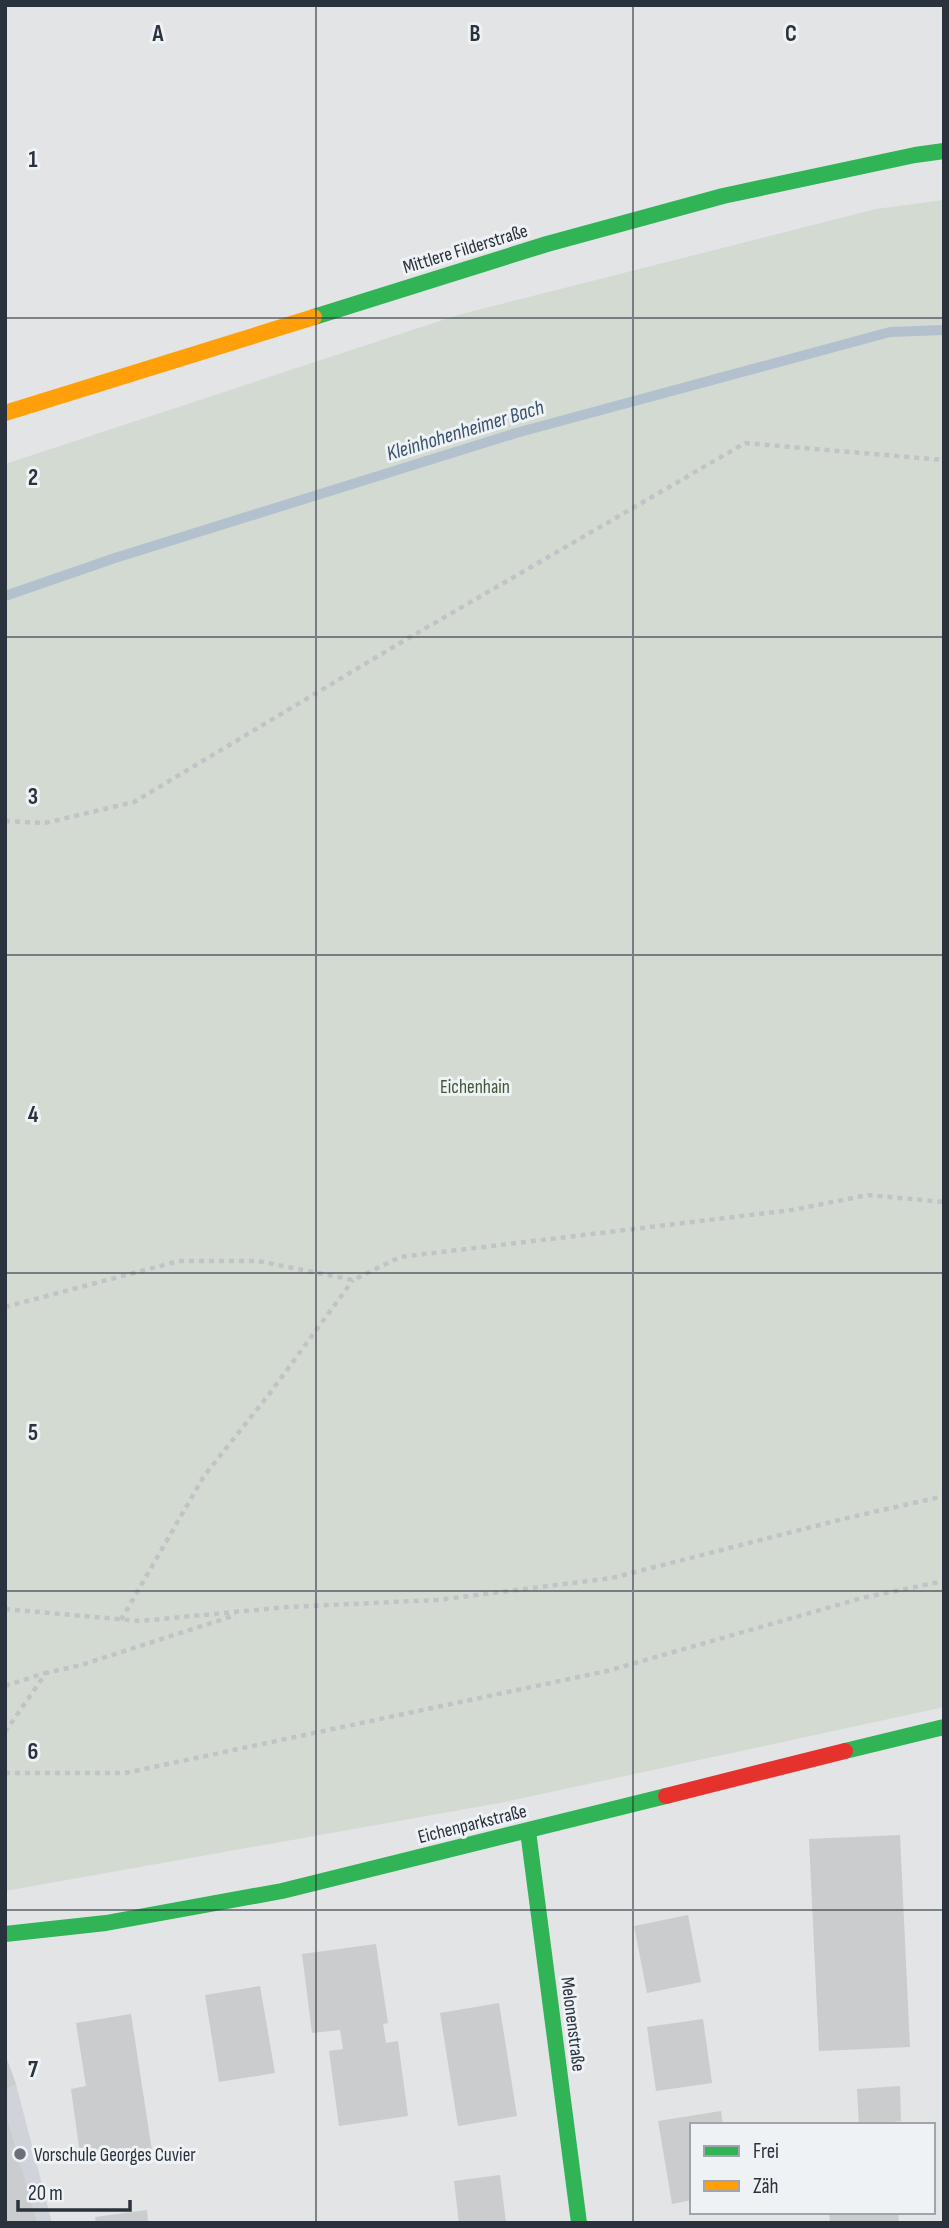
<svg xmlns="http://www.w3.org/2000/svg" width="949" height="2228" font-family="'Sofia Sans Condensed',sans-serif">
  <rect width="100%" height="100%" fill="#e2e4e6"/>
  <path fill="#d0d3d9" d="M5 2056 16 2084 52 2223H5Z"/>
  <path fill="#d3dad2" d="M944 200V1707L505 1802 5 1891V464L458 315 876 209Z"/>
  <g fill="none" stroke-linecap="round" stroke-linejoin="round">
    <path stroke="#b3c1ce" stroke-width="10" d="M5 596 115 558 516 433 890 332 944 330"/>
  </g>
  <path fill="#caccce" d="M900 1835 910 2047 819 2051 809 1839Z
    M688 1915 701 1982 647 1993 634 1926Z
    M376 1944 388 2023 383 2024 386 2043 398 2041 408 2116 339 2126 329 2051 343 2049 340 2030 312 2033 302 1954Z
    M260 1986 275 2073 219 2082 205 1995Z
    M499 2003 517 2116 458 2126 440 2013Z
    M131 2014 152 2151 81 2162 71 2089 86 2086 76 2023Z
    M703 2019 712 2083 656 2091 647 2027Z
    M5 2054 16 2084 5 2089Z
    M900 2086 901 2121 893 2122V2125H859L857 2089Z
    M721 2111 723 2125H692V2200L672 2204 658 2121Z
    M5 2115H6L37 2223H5Z
    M500 2175 506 2223H459L454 2181Z
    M147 2210 148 2223H96L95 2217Z
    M829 2212H898L899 2223H830Z"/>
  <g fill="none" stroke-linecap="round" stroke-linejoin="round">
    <path stroke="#c2c3c6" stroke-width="4.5" stroke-dasharray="5 5" stroke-linecap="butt" d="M5 821 45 823 134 802 400 643 745 443 944 460
      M5 1307 179 1261H258L353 1280 400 1257 792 1210 868 1195 944 1202
      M5 1609 140 1621 287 1607 437 1600 612 1578 843 1519 944 1496
      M121 1620 204 1476 270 1393 353 1280
      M5 1686 45 1673
      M5 1732 46 1673 81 1665 236 1615
      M5 1773H125L607 1671 862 1598 944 1581"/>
    <path stroke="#30b455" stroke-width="16" d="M314 317 547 244 723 196 915 155 944 151
      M845 1751 944 1727
      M528 1831 579 2223
      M5 1934 106 1923 282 1891 666 1796"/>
    <path stroke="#ff9f0a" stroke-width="16" d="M5 413 314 317"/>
    <path stroke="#e5322d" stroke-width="16" d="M666 1796 845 1751"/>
  </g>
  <path fill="none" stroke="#2a323d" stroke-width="2" stroke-opacity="0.55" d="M316 5V2223M633 5V2223M5 318H944M5 637H944M5 955H944M5 1273H944M5 1591H944M5 1910H944"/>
  <circle fill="#6a7078" stroke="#eff2f5" stroke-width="2.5" cx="20" cy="2154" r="7"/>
  <g text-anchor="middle" stroke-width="6" stroke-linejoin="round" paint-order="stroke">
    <g font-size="19" fill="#2a323d" stroke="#eff2f5">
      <text transform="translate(465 248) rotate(-17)" y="7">Mittlere Filderstraße</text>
      <text transform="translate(472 1823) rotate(-14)" y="7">Eichenparkstraße</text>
      <text transform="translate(574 2024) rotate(83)" y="7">Melonenstraße</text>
    </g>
    <g font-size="19" fill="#405839" stroke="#eff2f5">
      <text x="475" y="1093">Eichenhain</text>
    </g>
    <g font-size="19" fill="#2a323d" stroke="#eff2f5" text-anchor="start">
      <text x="34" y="2161">Vorschule Georges Cuvier</text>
    </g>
    <g font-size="21" font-style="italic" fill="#39526d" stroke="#eff2f5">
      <text transform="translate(465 430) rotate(-17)" y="7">Kleinhohenheimer Bach</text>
    </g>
  </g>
  <g font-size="23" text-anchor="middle" font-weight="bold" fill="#2a323d" stroke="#eff2f5" stroke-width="6" stroke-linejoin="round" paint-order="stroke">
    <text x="158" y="41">A</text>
    <text x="475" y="41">B</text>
    <text x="791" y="41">C</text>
    <text x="33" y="167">1</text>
    <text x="33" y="485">2</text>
    <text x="33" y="804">3</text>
    <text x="33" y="1122">4</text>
    <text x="33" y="1440">5</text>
    <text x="33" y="1759">6</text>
    <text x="33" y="2077">7</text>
  </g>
  <rect width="949" height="2228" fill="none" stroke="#2a323d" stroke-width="14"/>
  <rect x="690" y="2123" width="245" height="91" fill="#eff2f5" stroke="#a0a5ab" stroke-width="2"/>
  <rect x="704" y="2146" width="35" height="10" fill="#30b455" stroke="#a0a5ab" stroke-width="2"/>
  <text x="753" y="2158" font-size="21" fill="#2a323d">Frei</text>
  <rect x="704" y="2181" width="35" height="10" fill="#ff9f0a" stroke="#a0a5ab" stroke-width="2"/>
  <text x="753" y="2193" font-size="21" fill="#2a323d">Zäh</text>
  <path d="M18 2200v10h112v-10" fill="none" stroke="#2a323d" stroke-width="3.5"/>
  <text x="28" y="2200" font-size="21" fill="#2a323d" stroke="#eff2f5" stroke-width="5" paint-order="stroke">20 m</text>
</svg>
